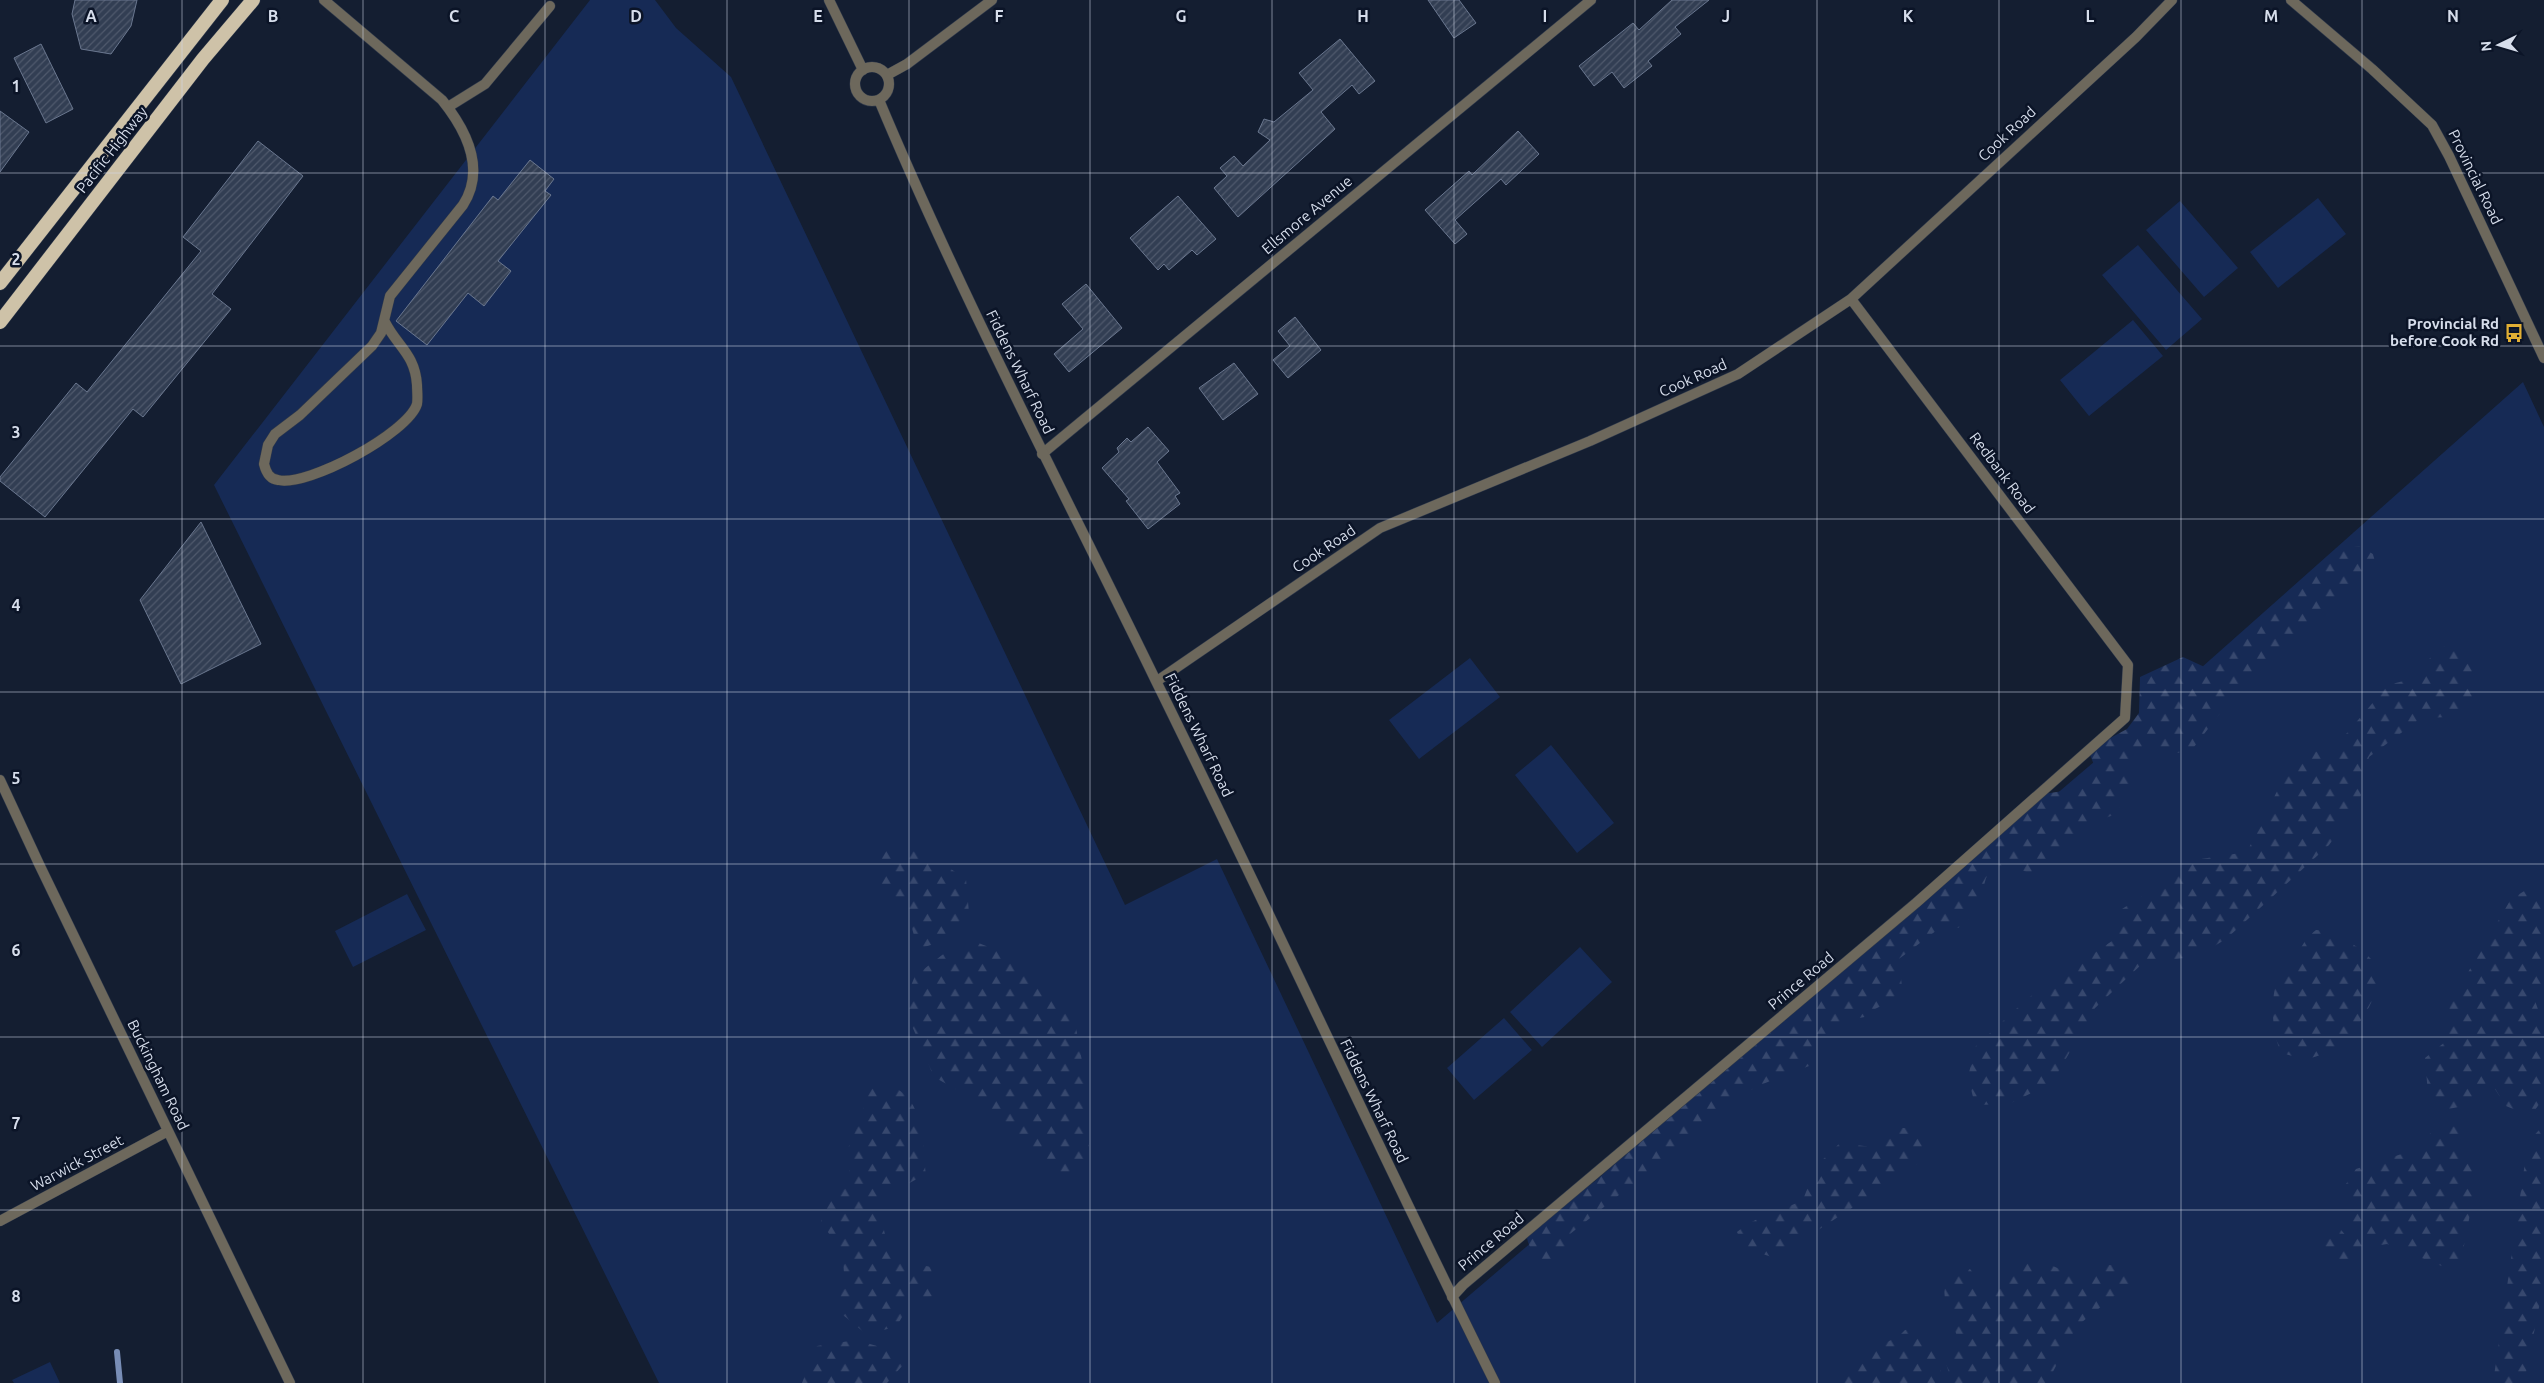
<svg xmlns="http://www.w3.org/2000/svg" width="2544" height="1383" font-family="Ubuntu,sans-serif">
  <defs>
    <pattern id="forest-firs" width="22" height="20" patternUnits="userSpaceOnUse" patternTransform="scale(1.25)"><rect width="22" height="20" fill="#162a55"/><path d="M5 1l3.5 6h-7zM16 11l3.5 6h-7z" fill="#37486e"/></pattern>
    <pattern id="building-hatch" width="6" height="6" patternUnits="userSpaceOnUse" patternTransform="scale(1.25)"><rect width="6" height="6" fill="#323e53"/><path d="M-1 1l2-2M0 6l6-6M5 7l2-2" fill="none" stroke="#4f596c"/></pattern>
  </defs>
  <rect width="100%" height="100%" fill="#141e31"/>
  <path fill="#162a55" d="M590 0H655L676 28 731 77 1125 905 1217 859 1437 1323 2122 738 2523 382 2544 427V1383H659L214 485Z
    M2318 198 2346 234 2278 288 2250 252Z
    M2180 201 2238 268 2204 297 2146 230Z
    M2138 245 2202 319 2166 350 2102 275Z
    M2133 320 2163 356 2089 416 2060 380Z
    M1470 658 1500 697 1419 759 1389 720Z
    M1551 745 1614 823 1577 853 1515 775Z
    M407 894 426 930 353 967 335 931Z
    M1580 947 1612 982 1542 1047 1510 1012Z
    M1504 1018 1532 1050 1474 1100 1447 1068Z
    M50 1362 60 1383H14L12 1380Z"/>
  <path fill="url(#forest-firs)" d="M2359 546 2373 554 2375 562 2372 572 2245 681 2194 747 2178 753 2146 747C2132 755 2118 762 2133 779L2116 814 2079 828 2074 844 2044 864 2033 875 2015 867 1997 865 1986 878 1981 896 1967 922 1958 928 1941 927 1891 965 1901 978 1902 987 1891 1001 1875 1009 1870 1016 1843 1021 1809 1066 1755 1087 1570 1234 1569 1242 1560 1257 1545 1261C1536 1257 1529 1249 1527 1238L1537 1224 1594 1182 2043 794 2084 788 2097 772 2088 750 2127 729 2139 713 2140 677 2183 657 2211 670 2343 549Z
    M2448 645 2475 665V700L2450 717 2421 718 2369 757 2359 804 2329 845 2226 939 2198 956 2142 964 2095 1008 2052 1083 2009 1104 1975 1105 1968 1077 1975 1047 2028 998 2112 941 2122 909 2201 859 2247 852 2291 763 2304 749 2329 754 2388 685 2419 677 2434 651Z
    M901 847 934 858 966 879 969 913 934 944 918 949 909 918 886 897 878 881 877 865 886 851Z
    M2526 890 2534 891 2544 910V985L2536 986 2535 1001 2544 1026V1097L2535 1110 2525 1114 2506 1106 2489 1080 2464 1106 2448 1109 2439 1106 2428 1094 2425 1058 2445 1042 2450 1003 2511 899Z
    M2316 930C2335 931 2339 934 2354 945 2363 951 2374 959 2377 970 2383 1004 2339 1059 2305 1058 2297 1058 2289 1055 2282 1053 2272 1038 2270 999 2277 982 2279 976 2286 972 2289 967 2298 955 2304 938 2316 930Z
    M976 942 1009 955 1075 1022 1085 1078 1083 1125 1090 1140 1083 1170 1072 1179H1056L984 1105 934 1077 903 1005 915 976 946 952Z
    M874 1084C924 1084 922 1136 926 1174L882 1198C881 1216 883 1249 901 1259 909 1264 922 1265 931 1267L935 1296 913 1299 896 1327 866 1334 837 1310C848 1266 848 1260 821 1222L824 1204 850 1184 848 1148 863 1113 864 1095Z
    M2445 1123 2461 1129 2460 1152 2467 1156 2477 1178 2460 1266 2454 1271 2387 1244 2368 1247 2351 1264 2335 1266 2321 1238 2328 1225H2337L2347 1237 2352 1231 2346 1184 2356 1169 2426 1146 2424 1138Z
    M1898 1128H1914L1923 1141V1158L1912 1169 1775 1258 1744 1248 1737 1232C1756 1216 1781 1211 1803 1200L1815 1167 1840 1143 1872 1147Z
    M2544 1128V1282L2524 1383H2493L2528 1142 2540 1129Z
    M2028 1261 2048 1264 2086 1280 2109 1265H2125L2131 1273 2132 1282 2077 1326 2047 1383H1952L1945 1360 1959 1341C1952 1321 1936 1294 1950 1274L1970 1269 1985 1288 2020 1263Z
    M1921 1328 1933 1340 1944 1383H1834L1859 1356 1899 1336 1905 1330Z
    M856 1340 891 1350 903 1365 887 1383H802L817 1346Z"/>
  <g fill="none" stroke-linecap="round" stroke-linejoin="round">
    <path stroke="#788db6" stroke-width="6" d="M117 1352 120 1383"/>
  </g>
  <path fill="url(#building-hatch)" stroke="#6a778f" d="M75 0H137L131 26 111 54 81 49 72 14Z
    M1428 0H1459L1476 23 1454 38Z
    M1672 0H1709L1675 27 1681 34 1648 61 1652 66 1624 88 1612 72 1594 86 1579 66 1633 23 1639 30Z
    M1340 39 1375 81 1359 94 1352 85 1321 112 1335 129 1238 217 1214 188 1227 176 1220 168 1234 156 1243 166 1270 140 1258 132 1264 119 1274 122 1313 90 1299 73Z
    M41 44 73 109 46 123 14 58Z
    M0 111 29 132 0 172Z
    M1518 131 1539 154 1506 185 1501 179 1455 220 1467 234 1455 244 1425 210 1469 171 1472 175Z
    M258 141 303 176 212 294 231 309 143 417 133 409 45 517 0 481V477L76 383 87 392 201 251 183 237Z
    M530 160 554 179 545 191 551 195 498 261 511 271 484 306 468 293 427 345 396 321 493 196 498 200Z
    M1178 196 1216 239 1197 255 1192 250 1169 270 1164 264 1158 270 1130 238Z
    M1086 284 1122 328 1069 372 1054 354 1083 329 1062 304Z
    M1295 317 1321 350 1288 378 1273 360 1290 346 1278 331Z
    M1234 363 1258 394 1223 420 1199 388Z
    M1148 427 1169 451 1157 462 1180 493 1175 496 1180 504 1148 529 1126 501 1129 499 1102 468 1119 452 1117 448 1127 438 1131 442Z
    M201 522 261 644 181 684 140 600Z"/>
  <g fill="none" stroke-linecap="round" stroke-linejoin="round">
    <g stroke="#2f394b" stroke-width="11">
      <path id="service" d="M324 0 442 100C467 131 486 169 463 205L390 296 381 333 372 346 300 415 275 434 268 445 264 464C266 472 269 479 278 480 308 487 408 433 417 404 418 398 417 390 417 385 415 354 397 346 385 322
        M448 107 485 84 550 6"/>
    </g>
    <g stroke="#2f394b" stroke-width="11">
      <path id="minor" d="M2291 0 2372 69 2432 125 2449 156 2544 358
        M887 75 907 64 992 0
        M1042 454 1591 0
        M1157 681 1380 528 1590 441 1738 374 1851 299 2136 37 2172 0
        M0 780 39 864 290 1383
        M0 1221 168 1131
        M1452 1297 1463 1285 1916 903 2125 718 2128 665 1851 299"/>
    </g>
    <g stroke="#2f394b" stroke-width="11">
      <path id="tertiary" d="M829 0 863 70
        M855 84a17 17 0 1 1 34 0a17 17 0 1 1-34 0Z
        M879 100C962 298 1062 488 1156 681 1271 914 1379 1150 1495 1383"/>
    </g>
    <g stroke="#2f394b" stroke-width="15">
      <path id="trunk" d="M0 283 222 0
        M0 322 203 59 253 0"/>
    </g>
    <use href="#service" stroke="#6d685c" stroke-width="10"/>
    <use href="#minor" stroke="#6d685c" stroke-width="10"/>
    <use href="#tertiary" stroke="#6d685c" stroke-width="10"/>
    <use href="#trunk" stroke="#cec2a8" stroke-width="14"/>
  </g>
  <path fill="none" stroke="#d6ddeb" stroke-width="1" stroke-opacity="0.55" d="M182 0V1383M363 0V1383M545 0V1383M727 0V1383M909 0V1383M1090 0V1383M1272 0V1383M1454 0V1383M1635 0V1383M1817 0V1383M1999 0V1383M2181 0V1383M2362 0V1383M0 173H2544M0 346H2544M0 519H2544M0 692H2544M0 864H2544M0 1037H2544M0 1210H2544"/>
  <defs>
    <g id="bus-bare" transform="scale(1.5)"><path d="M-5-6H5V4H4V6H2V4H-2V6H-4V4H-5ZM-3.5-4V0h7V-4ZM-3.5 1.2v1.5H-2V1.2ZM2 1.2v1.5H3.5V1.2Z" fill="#e2af34" stroke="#0b1427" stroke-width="2.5" paint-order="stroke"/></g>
  </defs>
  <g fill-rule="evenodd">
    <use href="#bus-bare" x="2514" y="333"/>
  </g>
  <g text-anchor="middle" stroke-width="5" stroke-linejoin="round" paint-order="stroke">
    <g font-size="15" fill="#d6ddeb" stroke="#0b1427">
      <text transform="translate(2007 134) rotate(-43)" y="5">Cook Road</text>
      <text transform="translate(112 150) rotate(-52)" y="5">Pacific Highway</text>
      <text transform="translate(2475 177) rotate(64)" y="5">Provincial Road</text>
      <text transform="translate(1307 215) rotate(-40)" y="5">Ellsmore Avenue</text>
      <text transform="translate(1020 372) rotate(64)" y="5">Fiddens Wharf Road</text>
      <text transform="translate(1693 378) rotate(-24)" y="5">Cook Road</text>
      <text transform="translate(2002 473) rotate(53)" y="5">Redbank Road</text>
      <text transform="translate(1324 549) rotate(-34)" y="5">Cook Road</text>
      <text transform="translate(1199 735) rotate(64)" y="5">Fiddens Wharf Road</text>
      <text transform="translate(1801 981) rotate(-40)" y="5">Prince Road</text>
      <text transform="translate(158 1075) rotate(64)" y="5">Buckingham Road</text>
      <text transform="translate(1374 1101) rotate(64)" y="5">Fiddens Wharf Road</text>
      <text transform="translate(77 1163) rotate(-28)" y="5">Warwick Street</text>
      <text transform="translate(1491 1242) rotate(-40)" y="5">Prince Road</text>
    </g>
    <g font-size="15" font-weight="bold" fill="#d6ddeb" stroke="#0b1427" text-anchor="end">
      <text x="2499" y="329">Provincial Rd<tspan x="2499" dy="17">before Cook Rd</tspan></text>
    </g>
  </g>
  <g font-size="16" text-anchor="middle" font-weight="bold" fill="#d6ddeb" stroke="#0b1427" stroke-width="5" stroke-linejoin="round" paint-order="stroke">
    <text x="91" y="22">A</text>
    <text x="273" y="22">B</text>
    <text x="454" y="22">C</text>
    <text x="636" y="22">D</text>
    <text x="818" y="22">E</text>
    <text x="999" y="22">F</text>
    <text x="1181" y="22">G</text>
    <text x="1363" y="22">H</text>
    <text x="1545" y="22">I</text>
    <text x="1726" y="22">J</text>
    <text x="1908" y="22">K</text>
    <text x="2090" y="22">L</text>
    <text x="2271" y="22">M</text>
    <text x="2453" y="22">N</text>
    <text x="16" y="92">1</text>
    <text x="16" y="265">2</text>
    <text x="16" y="438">3</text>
    <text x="16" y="611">4</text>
    <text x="16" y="784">5</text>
    <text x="16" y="956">6</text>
    <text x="16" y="1129">7</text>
    <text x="16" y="1302">8</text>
  </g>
  <g transform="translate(2499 45) rotate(265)" stroke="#0b1427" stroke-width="4" paint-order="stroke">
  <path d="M0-4L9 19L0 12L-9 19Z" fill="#d6ddeb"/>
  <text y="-8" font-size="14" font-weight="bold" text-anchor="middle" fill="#d6ddeb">N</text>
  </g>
</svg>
